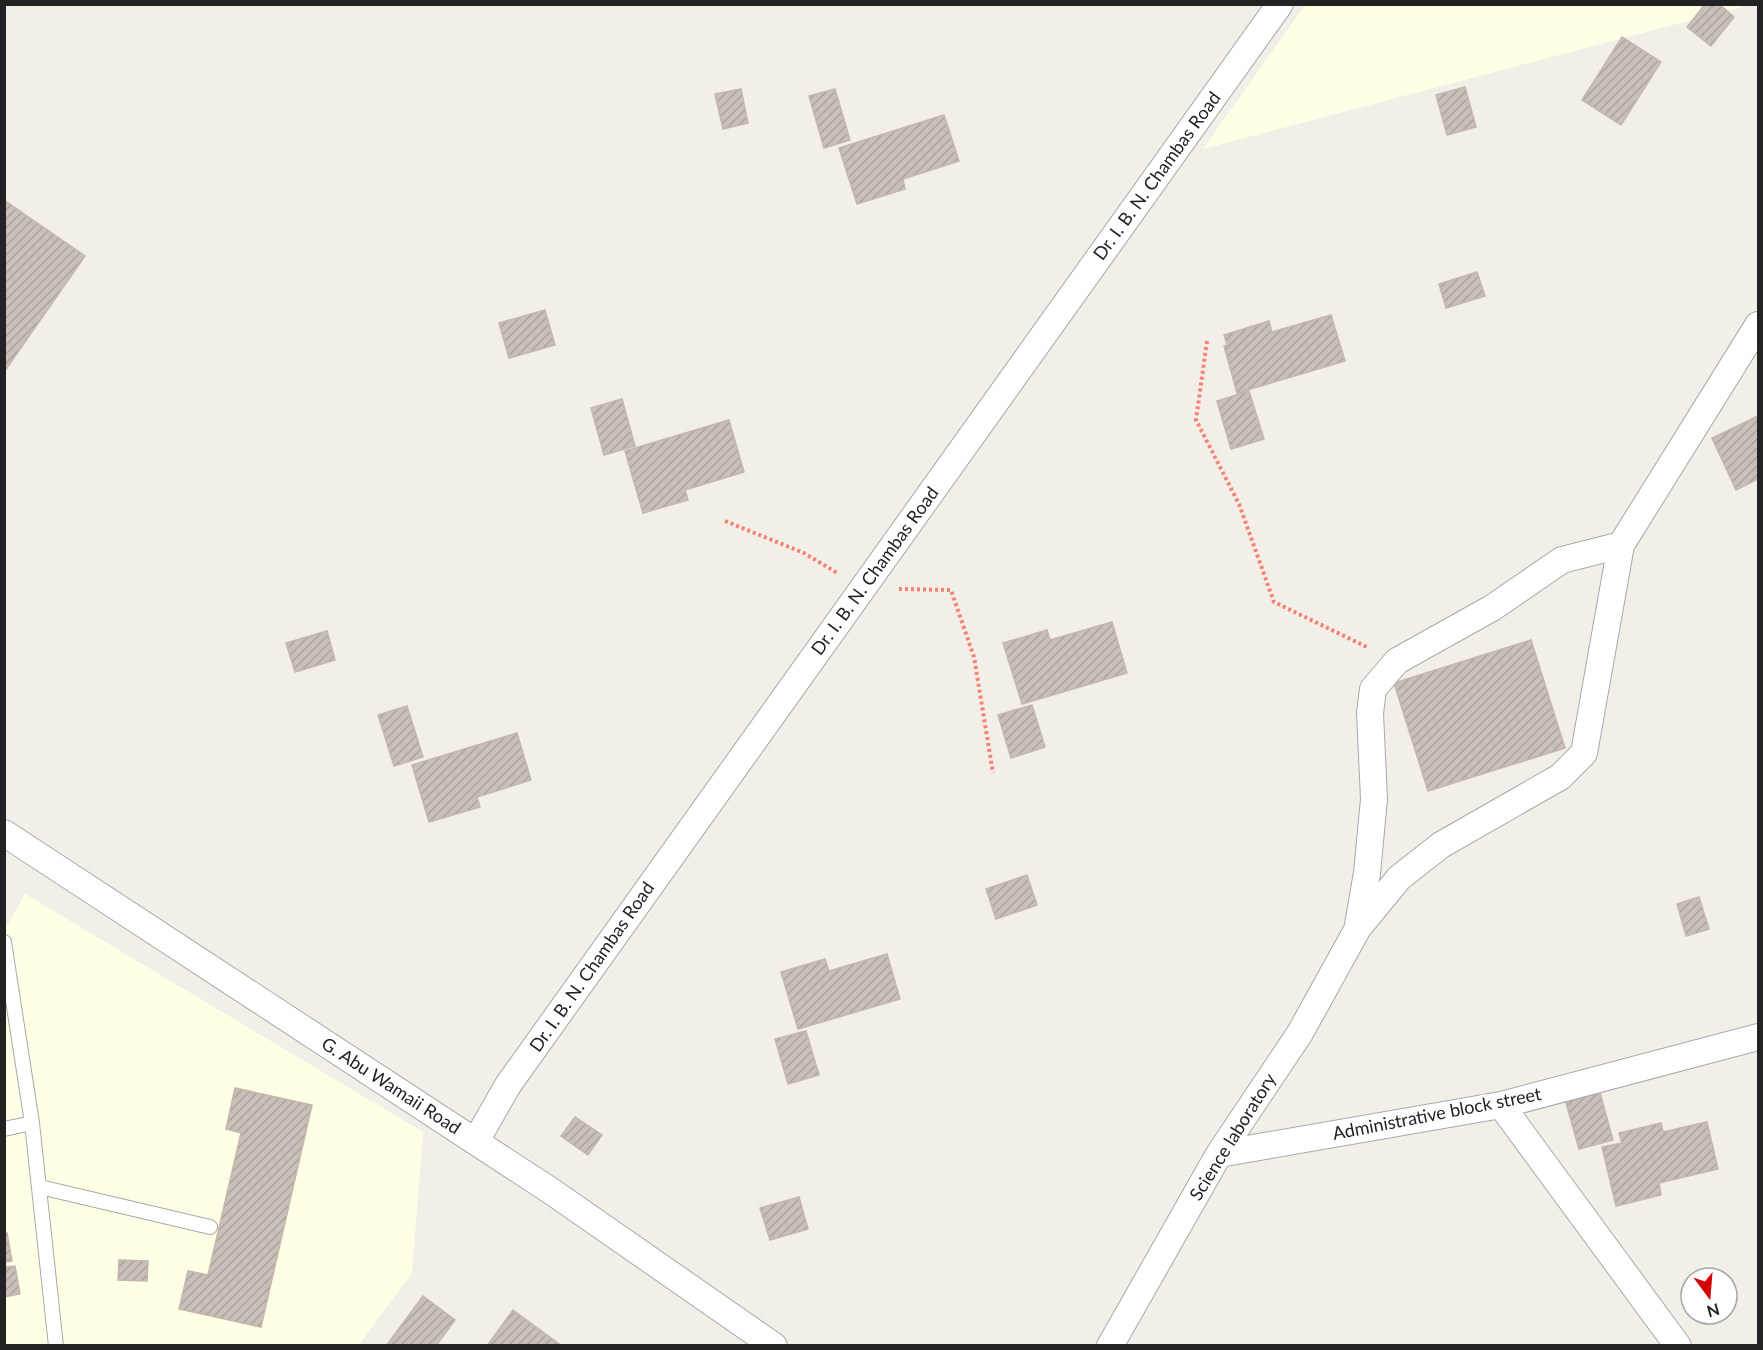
<svg xmlns="http://www.w3.org/2000/svg" width="1763" height="1350" font-family="Lato,sans-serif">
  <defs>
    <pattern id="building-hatch" width="6" height="6" patternUnits="userSpaceOnUse" patternTransform="scale(1.5)"><rect width="6" height="6" fill="#c7bfb8"/><path d="M-1 1l2-2M0 6l6-6M5 7l2-2" fill="none" stroke="#aba49e"/></pattern>
  </defs>
  <rect width="100%" height="100%" fill="#f2efe9"/>
  <path fill="#ffffe5" d="M1305 5H1749L1203 149Z
    M25 894 423 1132 412 1273 359 1345 5 1346 4 931Z"/>
  <path fill="url(#building-hatch)" stroke="#c4b6ab" stroke-width="1.5" d="M1705 4H1719L1734 17 1711 46 1687 27Z
    M1622 37 1661 62 1621 125 1582 100Z
    M1465 87 1476 127 1447 135 1436 95Z
    M741 89 748 123 723 129 715 94Z
    M835 89 850 140 824 148 809 96Z
    M944 115 959 161 903 179 905 189 857 204 839 148Z
    M4 200 85 256 4 372Z
    M1477 272 1485 296 1446 308 1439 284Z
    M545 310 555 345 509 358 499 323Z
    M1331 315 1345 361 1237 393 1224 346 1227 345 1224 335 1269 321 1272 332Z
    M1249 391 1264 439 1231 449 1217 401Z
    M622 399 635 446 604 455 591 408Z
    M1758 416V479L1736 490 1712 438Z
    M729 420 744 472 685 490 688 500 643 513 625 451Z
    M1112 622 1127 673 1022 704 1003 643 1047 630 1050 640Z
    M327 631 335 660 295 672 286 643Z
    M1531 640 1565 748 1428 791 1394 683Z
    M1032 705 1045 747 1011 758 998 715Z
    M407 706 423 757 394 766 378 715Z
    M517 733 531 780 477 797 480 807 429 822 412 765Z
    M1027 875 1037 905 996 919 986 889Z
    M1699 897 1709 929 1686 936 1677 904Z
    M887 954 900 999 798 1029 781 972 825 959 829 971Z
    M806 1031 819 1075 788 1084 775 1039Z
    M235 1088 312 1105 261 1327 179 1309 188 1271 208 1275 241 1133 226 1129Z
    M1599 1089 1613 1140 1579 1149 1565 1099Z
    M575 1117 602 1135 588 1155 561 1136Z
    M1707 1122 1718 1169 1659 1183 1661 1195 1616 1206 1602 1147 1622 1143 1619 1133 1661 1123 1663 1132Z
    M799 1197 808 1229 770 1240 760 1208Z
    M4 1233H7L12 1261 4 1262Z
    M119 1260 148 1261 147 1281 118 1280Z
    M15 1266 20 1294 4 1297V1267Z
    M423 1296 455 1320 436 1346H386Z
    M513 1310 562 1346H487Z"/>
  <g fill="none" stroke-linecap="round" stroke-linejoin="round">
    <g stroke="#a9a9a9" stroke-width="16">
      <path id="service" d="M4 942 32 1123 56 1346
        M4 1129 32 1123
        M40 1187 210 1227"/>
    </g>
    <g stroke="#a9a9a9" stroke-width="28">
      <path id="minor" d="M4 833 551 1191 774 1346
        M1358 925 1367 873 1374 799 1370 713 1373 689 1397 661 1492 608 1562 560 1621 545
        M1501 1105 1678 1346
        M476 1141 508 1085 1280 4
        M1219 1154 1501 1105 1758 1037
        M1110 1346 1219 1154 1300 1033 1358 928 1399 878 1441 845 1560 777 1584 753 1621 545 1758 325"/>
    </g>
    <path stroke="#fa8072" stroke-width="4" stroke-dasharray="3 3" stroke-linecap="butt" d="M1207 341 1196 420 1239 504 1274 602 1369 648
      M725 521 804 553 839 574
      M899 589 951 590 974 657 993 773"/>
    <use href="#service" stroke="#fff" stroke-width="14"/>
    <use href="#minor" stroke="#fff" stroke-width="26"/>
  </g>
  <g text-anchor="middle" stroke-width="6" stroke-linejoin="round" paint-order="stroke">
    <g font-size="18" fill="#222" stroke="#fff">
      <text transform="translate(1157 176) rotate(-54)" y="6">Dr. I. B. N. Chambas Road</text>
      <text transform="translate(875 571) rotate(-54)" y="6">Dr. I. B. N. Chambas Road</text>
      <text transform="translate(592 967) rotate(-55)" y="6">Dr. I. B. N. Chambas Road</text>
      <text transform="translate(391 1086) rotate(33)" y="6">G. Abu Wamaii Road</text>
      <text transform="translate(1437 1114) rotate(-11)" y="6">Administrative block street</text>
      <text transform="translate(1233 1137) rotate(-58)" y="6">Science laboratory</text>
    </g>
  </g>
  <rect width="1763" height="1350" fill="none" stroke="#222222" stroke-width="12"/>
  <g transform="translate(1709 1296) rotate(164)"><circle r="28" fill="#ffffff" stroke="#a7a7a7" stroke-width="1.5"/>
  <path d="M0-4.5L10 22L0 15L-10 22Z" fill="#d40000"/>
  <text y="-9" font-size="16" font-weight="bold" text-anchor="middle" fill="#222222">N</text>
  </g>
</svg>
